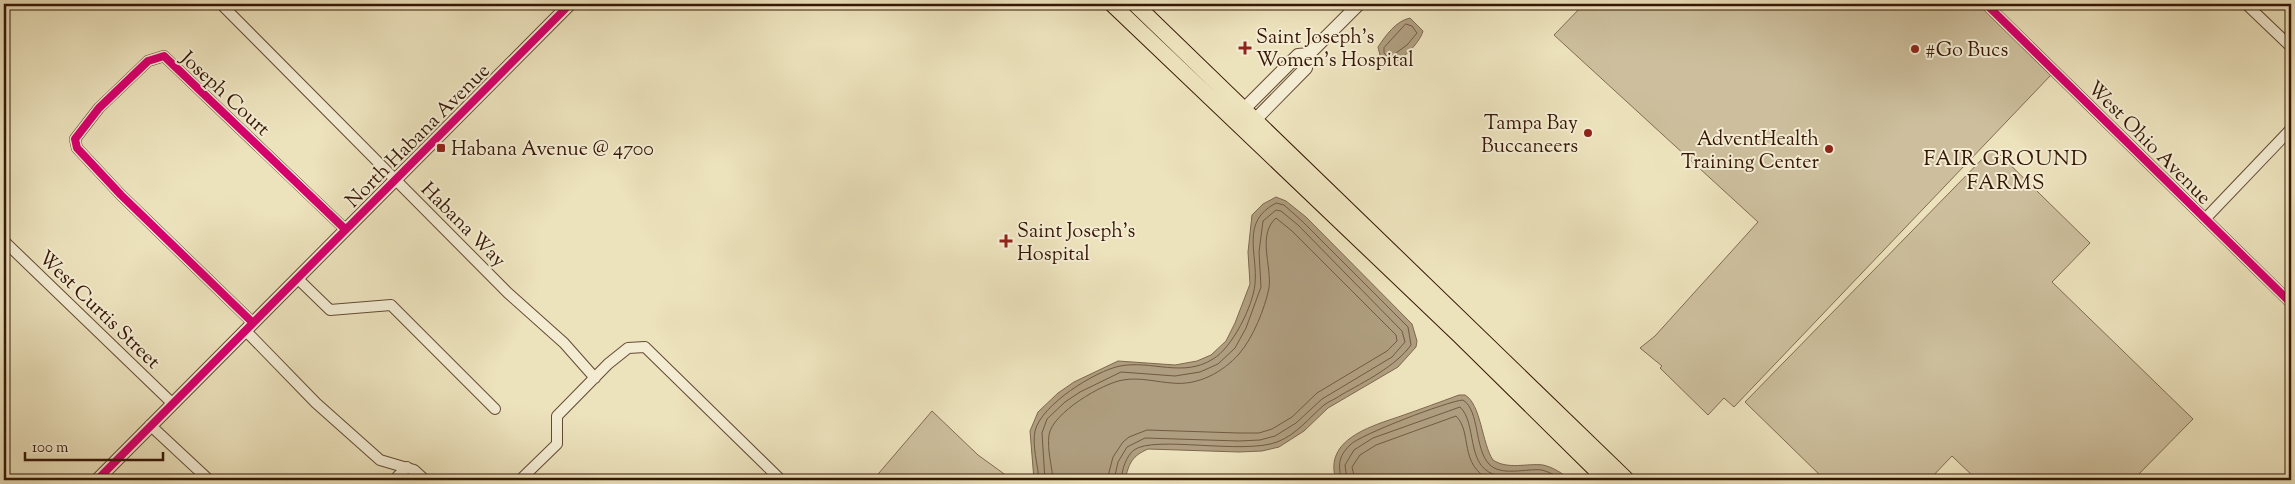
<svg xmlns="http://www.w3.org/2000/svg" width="2295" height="484" font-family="'Sorts Mill Goudy',serif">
  <rect width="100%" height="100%" fill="#ece2bc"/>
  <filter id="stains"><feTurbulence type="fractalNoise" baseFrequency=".004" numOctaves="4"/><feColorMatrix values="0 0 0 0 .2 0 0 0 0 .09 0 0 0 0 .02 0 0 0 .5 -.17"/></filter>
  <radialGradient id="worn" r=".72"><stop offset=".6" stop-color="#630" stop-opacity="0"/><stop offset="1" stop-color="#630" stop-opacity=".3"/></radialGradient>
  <path fill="#cdbf9d" stroke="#826b51" d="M1584 4H1979L2051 75 1734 407 1724 398 1708 415 1660 368 1662 366 1640 348 1655 336 1758 222 1554 35Z
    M1993 148 2090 243 2052 282 2193 419 2133 480H1977L1952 456 1929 480H1825L1745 402Z
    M932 411 978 455 1007 476 1029 477 1030 480H873Z"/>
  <path fill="#ae9d7e" stroke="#7e674e" d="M1410 18 1423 31C1420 43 1400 63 1388 64L1380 55 1378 47C1386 35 1396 21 1410 18Z
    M1276 197 1286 201 1306 217 1412 324 1417 341 1416 347 1398 367 1328 408 1304 431 1279 447 1262 451 1239 452 1148 449C1132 456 1129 463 1125 480H1034L1030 431 1038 412 1058 393 1074 382 1118 361 1175 365 1197 361 1211 355 1226 341 1235 323 1250 284 1248 252 1252 215 1263 204Z
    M1459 395H1465C1481 404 1482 444 1493 460 1508 470 1527 463 1543 465 1553 467 1563 474 1571 480H1336C1323 439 1372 426 1401 416 1421 409 1440 402 1459 395Z"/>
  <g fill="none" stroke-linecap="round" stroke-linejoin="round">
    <path stroke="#725a42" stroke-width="1" d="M1406 24 1412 26 1417 33 1407 45 1389 58 1384 53V48Z
      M1039 480C1038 465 1032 446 1035 431 1041 405 1095 371 1120 366 1152 360 1183 378 1213 359 1232 348 1253 306 1255 284 1258 253 1240 222 1276 203L1284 205 1302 221 1408 327 1411 345C1396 366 1364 382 1341 395 1336 399 1329 401 1324 405 1309 418 1296 435 1277 442 1243 455 1154 435 1134 450 1126 456 1122 470 1121 480
      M1045 480 1042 433 1047 419 1065 402 1080 392 1121 372 1175 376 1200 372 1218 364 1235 348 1246 328 1261 287 1259 252 1263 221 1276 210 1281 211 1298 225 1402 331 1405 342 1392 357 1322 399 1296 423 1275 436 1260 440 1239 441 1145 438 1127 447 1118 462 1114 480
      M1053 480C1052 466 1047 450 1049 435 1052 413 1103 383 1123 380 1139 377 1157 382 1172 383 1198 386 1223 372 1239 354 1253 338 1265 308 1269 288 1272 266 1257 235 1276 218L1292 231 1396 335 1397 341 1387 351 1317 393 1292 417 1272 429 1259 433H1239L1147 430 1129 437 1123 442 1113 457 1107 480
      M1341 480C1339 465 1337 458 1350 445 1359 435 1448 401 1463 400 1480 411 1474 448 1489 464 1501 477 1527 468 1542 470 1549 472 1557 476 1563 480
      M1347 480 1345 465 1354 450 1373 438 1460 407C1477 423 1466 464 1493 474 1512 480 1533 473 1551 480
      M1355 480 1352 467 1360 455 1376 445 1456 416C1473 433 1458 464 1490 480"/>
    <g stroke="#644a33" stroke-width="12">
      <path id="minor" d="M221 4 508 293 564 343 595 378
        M1986 4 2291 303
        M2246 4 2291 47
        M2205 219 2291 129
        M4 241 172 403
        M297 278 330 310 391 305 495 409
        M252 322 121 195 77 148 75 139 99 108 148 61 164 56 345 229
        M245 330 316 403 380 460 414 470 425 480
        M150 425 209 480
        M394 480 407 467
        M520 480 557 444V416L608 364 628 348 645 347 781 480"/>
    </g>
    <g stroke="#644a33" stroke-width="14">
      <path id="tertiary" d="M1237 116 1298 55 1309 54
        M1249 126 1306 68 1309 54 1359 4
        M97 480 570 4"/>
    </g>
    <g stroke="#361705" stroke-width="17">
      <path id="primary" d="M1112 4 1459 335 1606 480
        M1135 4 1627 480"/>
    </g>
    <use href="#minor" stroke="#f3ecd3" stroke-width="10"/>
    <use href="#tertiary" stroke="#f3ecd3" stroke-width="12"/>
    <use href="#primary" stroke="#ece2bc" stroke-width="15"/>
    <g stroke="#f3ecd3" stroke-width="11">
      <path id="cycleway" d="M1986 4 2291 303
        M252 322 121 195 77 148 75 139 99 108 148 61 164 56 345 229
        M97 480 570 4"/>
    </g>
    <use href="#cycleway" stroke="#d6006c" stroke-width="8"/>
  </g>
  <g fill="#8f2418" stroke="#f3ecd3" stroke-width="2">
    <path d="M1242.5 40.5h5v5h5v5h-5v5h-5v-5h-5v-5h5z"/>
    <circle cx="1915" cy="49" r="5"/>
    <circle cx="1588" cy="133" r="5"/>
    <rect x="436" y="143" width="10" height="10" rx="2.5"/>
    <circle cx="1829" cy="149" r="5"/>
    <path d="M1003.5 233.5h5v5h5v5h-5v5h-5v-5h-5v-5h5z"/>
  </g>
  <g text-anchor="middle" stroke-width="4" stroke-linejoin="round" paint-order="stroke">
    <g font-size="20" fill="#361705" stroke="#f3ecd3" text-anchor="start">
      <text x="1256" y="43">Saint Joseph's<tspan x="1256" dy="23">Women's Hospital</tspan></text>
      <text x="1925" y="56">#Go Bucs</text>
      <text x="1578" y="129" text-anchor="end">Tampa Bay<tspan x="1578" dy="23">Buccaneers</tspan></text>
      <text x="1819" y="145" text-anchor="end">AdventHealth<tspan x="1819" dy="23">Training Center</tspan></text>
      <text x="451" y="155">Habana Avenue @ 4700</text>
      <text x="1017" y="237">Saint Joseph's<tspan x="1017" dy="23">Hospital</tspan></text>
    </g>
    <g font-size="20" fill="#361705" stroke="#f3ecd3">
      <text transform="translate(226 93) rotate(43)" y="7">Joseph Court</text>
      <text transform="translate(417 135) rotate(-45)" y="7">North Habana Avenue</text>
      <text transform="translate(2150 142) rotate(45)" y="7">West Ohio Avenue</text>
      <text transform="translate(464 224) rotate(45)" y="7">Habana Way</text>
      <text transform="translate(100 309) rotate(44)" y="7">West Curtis Street</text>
    </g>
    <g font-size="21" letter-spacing="1" fill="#361705" stroke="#f3ecd3">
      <text x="2006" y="165">FAIR GROUND<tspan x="2006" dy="24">FARMS</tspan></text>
    </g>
  </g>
  <rect width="2295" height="484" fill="none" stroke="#ece2bc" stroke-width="20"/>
  <rect x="5" y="5" width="2285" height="474" fill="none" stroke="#361705" stroke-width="2.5"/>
  <rect x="10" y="10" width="2275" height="464" fill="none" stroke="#361705"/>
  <path d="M25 452v8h138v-8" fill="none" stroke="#361705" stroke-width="2.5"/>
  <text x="32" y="452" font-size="15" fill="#361705" stroke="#f3ecd3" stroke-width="4" paint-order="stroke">100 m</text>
  <rect width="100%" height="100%" filter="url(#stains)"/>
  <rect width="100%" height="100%" fill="url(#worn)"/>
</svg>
